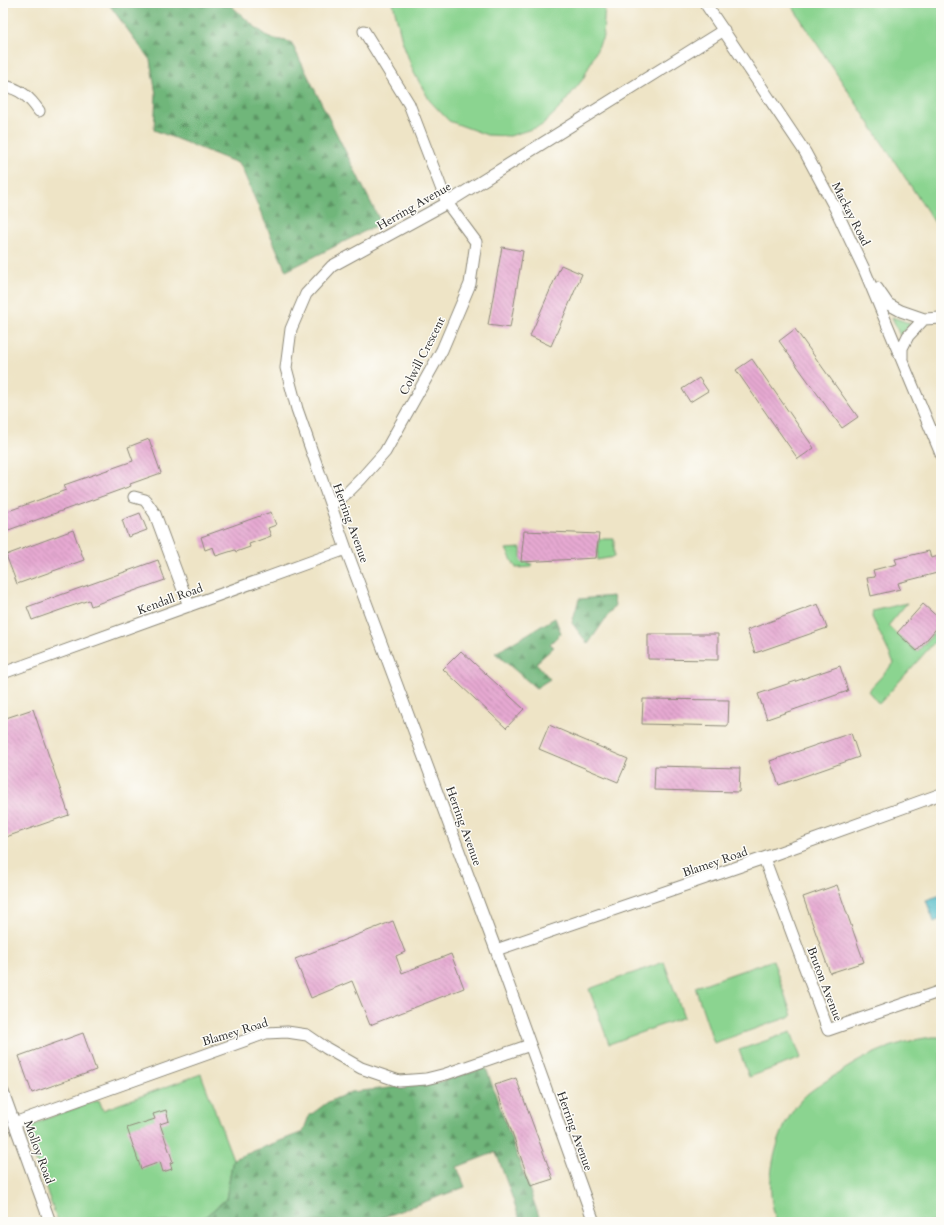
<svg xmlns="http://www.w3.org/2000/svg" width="944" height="1225" font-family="Cardo,serif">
  <defs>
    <pattern id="forest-firs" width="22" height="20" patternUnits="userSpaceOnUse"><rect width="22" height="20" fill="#70b67a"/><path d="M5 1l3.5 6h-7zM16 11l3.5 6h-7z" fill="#5c9464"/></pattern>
    <pattern id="water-ripples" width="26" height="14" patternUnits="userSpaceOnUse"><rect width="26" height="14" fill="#4ab8c4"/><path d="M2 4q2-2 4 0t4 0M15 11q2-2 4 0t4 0" fill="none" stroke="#3e969f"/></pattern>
    <pattern id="building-back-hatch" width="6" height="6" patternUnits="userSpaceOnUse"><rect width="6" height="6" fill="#e6a9d2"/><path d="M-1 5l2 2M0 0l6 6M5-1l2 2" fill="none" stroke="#bb8aab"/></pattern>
  </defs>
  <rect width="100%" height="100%" fill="#fdfcf7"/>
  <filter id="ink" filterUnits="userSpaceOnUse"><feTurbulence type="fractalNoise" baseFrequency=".025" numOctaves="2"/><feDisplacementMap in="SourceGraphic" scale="8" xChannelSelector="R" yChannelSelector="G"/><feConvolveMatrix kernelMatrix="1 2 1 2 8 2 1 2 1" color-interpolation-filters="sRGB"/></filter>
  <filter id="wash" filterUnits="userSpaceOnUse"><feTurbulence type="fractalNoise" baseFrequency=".012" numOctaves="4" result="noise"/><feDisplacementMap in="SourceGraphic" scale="16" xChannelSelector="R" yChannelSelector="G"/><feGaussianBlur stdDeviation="0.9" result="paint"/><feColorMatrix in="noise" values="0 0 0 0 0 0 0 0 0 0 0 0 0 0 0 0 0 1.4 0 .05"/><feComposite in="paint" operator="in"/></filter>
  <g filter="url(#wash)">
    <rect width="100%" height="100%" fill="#eee4c6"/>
    <path fill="#8bd490" stroke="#5b805e" d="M393 3H605L603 37 583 79 560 108 541 126 510 136 487 135 449 121 430 101 413 71 402 40Z
      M790 3H941V232Z
      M892 317 909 323 910 325 900 336Z
      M599 539H614V557L597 560Z
      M521 548V557H530L528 563 532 564V567L516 568 506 549Z
      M907 603 888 626 917 652 941 625V635L879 704 868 691 894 663 872 617 873 611Z
      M773 960 792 1016 714 1043 695 987Z
      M664 962 684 1017 609 1044 589 989Z
      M791 1032 801 1058 749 1077 739 1050Z
      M932 1037H941V1222H776C775 1213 771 1204 771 1195 768 1165 781 1122 802 1099 810 1090 829 1079 839 1073 869 1053 896 1042 932 1037Z
      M201 1074 233 1159 226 1199 199 1222H58L28 1139 34 1125 45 1119 99 1100 103 1110Z"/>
    <path fill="url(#forest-firs)" stroke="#4e7052" d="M108 3H228L254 26 270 38 291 42 381 223 286 271 240 164 154 130 156 94 150 60Z
      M613 596 615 605 588 644 572 623 579 599Z
      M555 618 561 633 550 644 554 647 536 663 550 679 536 688 495 653Z
      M486 1068 541 1222H521L496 1152 457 1167 465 1187 370 1222H199L226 1199 233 1159 303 1132 309 1116 328 1102 351 1092 436 1083Z"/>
    <path fill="url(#water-ripples)" stroke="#3a7278" d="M941 895V919L934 922 926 900Z"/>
    <g id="blocks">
      <path fill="url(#building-back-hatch)" d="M502 247 523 251 510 328 488 325Z
        M561 265 582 274 551 346 530 336Z
        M795 329 858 417 842 428 779 341Z
        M752 359 814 448 798 459 736 370Z
        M699 378 708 391 690 402 682 389Z
        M149 439 161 473 130 484 131 486 3 532V513L66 490 64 485 133 461 128 447Z
        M271 512 276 525 268 528 271 536 249 544 250 547 236 552 235 550 216 556 213 547 205 550 201 537Z
        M140 513 147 530 128 537 122 520Z
        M73 530 84 560 17 584 6 555Z
        M524 531 599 534 596 558 521 562Z
        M929 551 931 558 939 556 941 563V572L898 583 900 589 871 596 867 578 875 577 873 570 897 564 895 559Z
        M158 560 165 580 91 606 89 600 32 620 27 607Z
        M818 604 827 628 755 653 747 630Z
        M923 604 941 620V623L917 651 897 633Z
        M648 634H718V660L648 659Z
        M461 651 524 709 506 728 443 669Z
        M840 666 848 691 767 719 758 694Z
        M643 699 729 700 728 726 642 724Z
        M33 709 69 815 3 838V719Z
        M549 725 628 759 618 782 539 749Z
        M851 733 859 757 779 785 770 761Z
        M655 766 740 768 739 792 654 790Z
        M837 885 864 962 830 973 803 897Z
        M393 921 405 952 396 956 402 973 451 954 464 988 370 1025 352 981 311 998 295 959Z
        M83 1033 96 1070 32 1093 19 1056Z
        M516 1078 553 1179 531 1186 495 1085Z
        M166 1110 169 1121 160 1124 173 1162 170 1163 172 1169 163 1172 160 1162 141 1169 127 1128 155 1119 153 1114Z"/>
    </g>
  </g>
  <g filter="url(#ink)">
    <use href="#blocks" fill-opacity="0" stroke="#8c8878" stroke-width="1"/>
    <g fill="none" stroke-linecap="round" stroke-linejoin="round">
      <g stroke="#8c8878" stroke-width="13">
        <path id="minor" d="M705 3 805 152 835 208 864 269 941 454
          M3 86C20 88 30 98 39 111
          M877 288 888 304 901 311 924 319 941 318
          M902 358V348L908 336 924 319
          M134 497 145 500 155 514 189 606
          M331 505 348 492 361 479 385 452 442 350 470 284 476 242 447 203 409 104 364 31
          M3 673 346 549
          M764 858 828 1030 941 991
          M496 950 764 858 941 794
          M3 1092 50 1222
          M14 1123 266 1033 287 1032 307 1035 326 1048 361 1068 399 1081 426 1079 446 1074 530 1045
          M594 1222 496 950 346 549 297 409 286 368 291 329 306 294 332 266 447 203 724 30"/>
      </g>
      <use href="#minor" stroke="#fff" stroke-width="11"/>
    </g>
  </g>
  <g text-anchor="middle" stroke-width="3" stroke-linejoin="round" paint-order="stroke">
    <g font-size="12" fill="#2b2b2b" stroke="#fdfcf7">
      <text transform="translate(414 206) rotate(-30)" y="4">Herring Avenue</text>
      <text transform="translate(851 214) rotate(63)" y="4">Mackay Road</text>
      <text transform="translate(422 356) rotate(-63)" y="4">Colwill Crescent</text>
      <text transform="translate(351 523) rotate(70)" y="4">Herring Avenue</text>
      <text transform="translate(170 599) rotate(-20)" y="4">Kendall Road</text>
      <text transform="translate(464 826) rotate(70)" y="4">Herring Avenue</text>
      <text transform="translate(715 862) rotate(-19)" y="4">Blamey Road</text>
      <text transform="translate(825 984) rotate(69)" y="4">Bruton Avenue</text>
      <text transform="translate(235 1032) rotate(-17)" y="4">Blamey Road</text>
      <text transform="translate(575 1131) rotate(70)" y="4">Herring Avenue</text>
      <text transform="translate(39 1152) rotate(70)" y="4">Molloy Road</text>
    </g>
  </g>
  <rect width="944" height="1225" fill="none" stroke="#fdfcf7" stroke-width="16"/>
</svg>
